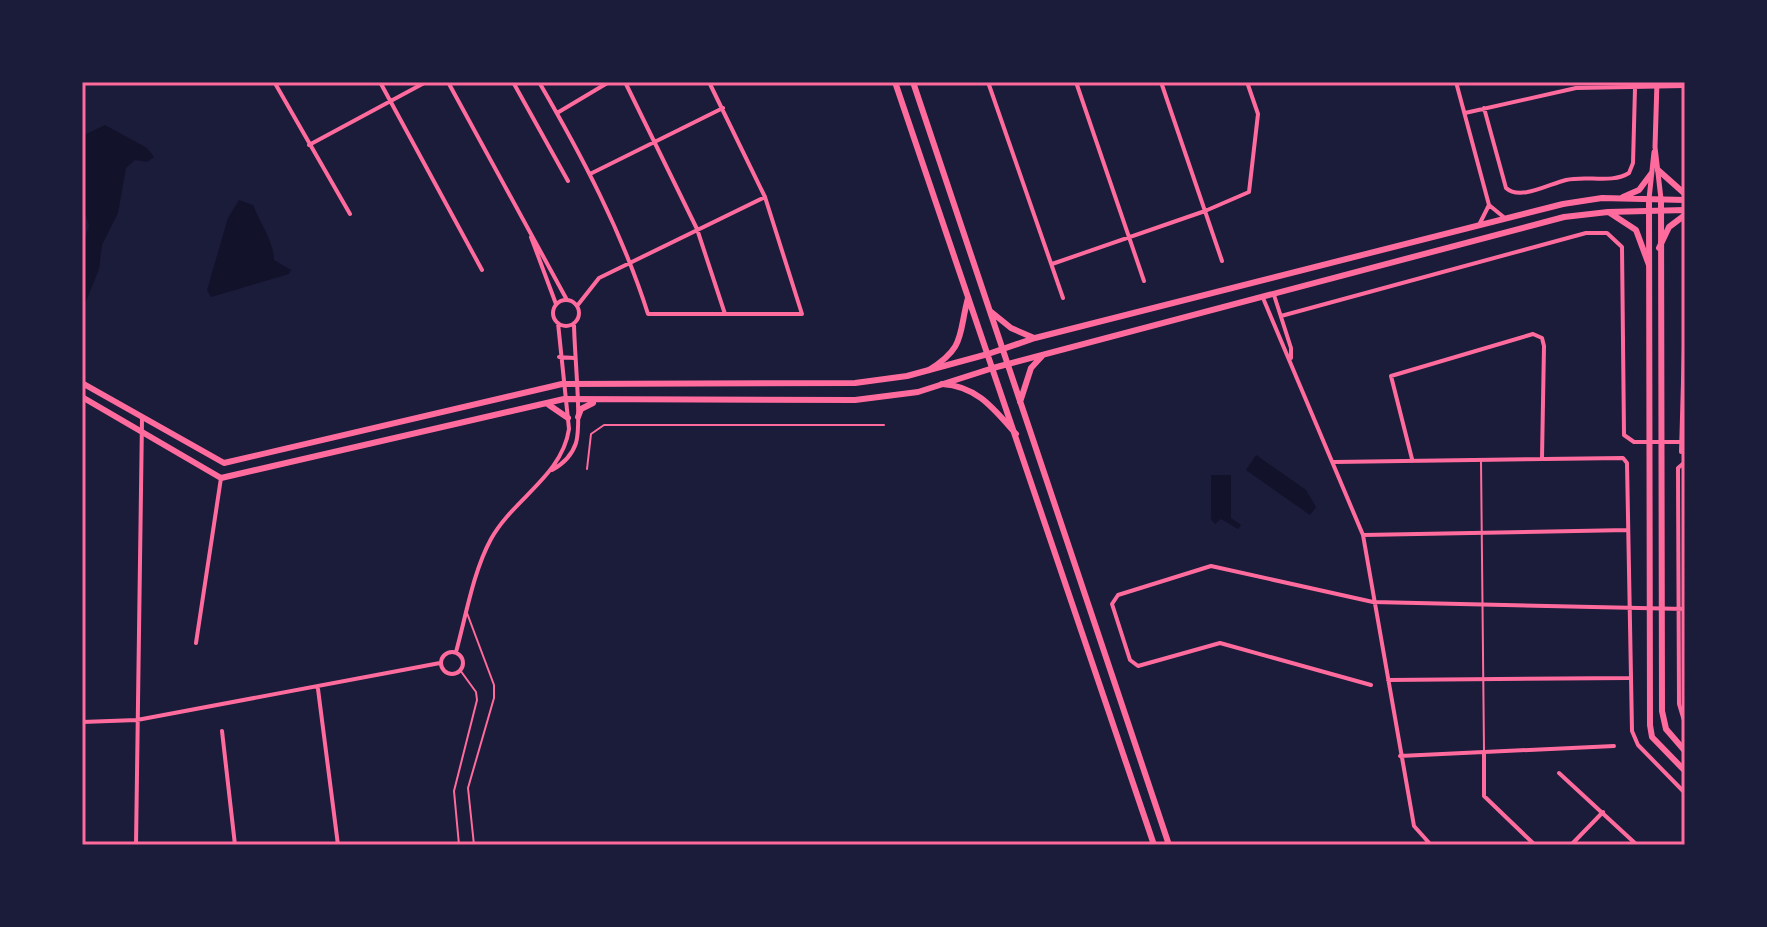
<svg xmlns="http://www.w3.org/2000/svg" width="1767" height="927" font-family="Rubik,sans-serif">
  <rect width="100%" height="100%" fill="#1b1b3a"/>
  <path fill="#12122b" d="M105 125 147 148 154 157 147 162 135 160 126 168 118 213 102 245 99 269 82 311V250L89 225 82 205V136Z
    M239 200 253 205C259 220 275 245 274 260L291 270 289 274 211 297 207 290 228 218Z
    M1256 455 1306 490 1316 507 1310 515 1246 470Z
    M1211 475H1231V518L1241 525 1238 529 1221 519 1215 524 1211 519Z"/>
  <g fill="none" stroke-linecap="round" stroke-linejoin="round">
    <path stroke="#ff6b9d" stroke-width="2" d="M1481 461 1484 751
      M587 469 591 434 604 425H884
      M467 613 494 685V698L468 788 474 845
      M459 845 454 791 477 700 476 692 460 670"/>
    <path stroke="#ff6b9d" stroke-width="4" d="M380 82 482 270
      M448 82 567 300
      M513 82 568 181
      M539 82C582 156 622 232 648 314H802L765 197 709 82
      M625 82 697 229 725 314
      M988 82 1063 298
      M1076 82 1144 281
      M1161 82 1222 261
      M1456 82 1489 205 1506 219
      M276 85 350 214
      M1484 108 1506 188C1520 201 1549 184 1566 180 1586 175 1612 184 1629 173L1633 163 1635 88
      M557 113 609 82
      M1465 113 1576 88 1685 86
      M309 145 426 82
      M590 174 723 108
      M1479 225 1489 205
      M531 237 556 304
      M1052 264 1205 211 1249 192 1258 114 1247 82
      M1274 295 1291 348V358
      M1263 298 1363 535 1414 826 1431 845
      M553 313a13 13 0 1 1 26 0a13 13 0 1 1-26 0Z
      M577 306 599 278 765 197
      M1281 316 1586 233H1607L1622 247 1624 435 1634 442H1680
      M559 357 574 358
      M1681 452 1685 311
      M1412 459 1391 376 1533 334 1542 338 1544 346 1542 458
      M1334 462 1623 458 1627 463 1632 731 1638 745 1685 793
      M1685 462 1678 468 1679 704 1685 724
      M552 470C563 464 572 455 576 443 582 423 574 350 574 323
      M1363 535 1628 530
      M196 643 221 478
      M441 663a11 11 0 1 1 22 0a11 11 0 1 1-22 0Z
      M456 652C466 616 473 572 491 539 513 499 562 476 569 429L558 323
      M1388 680 1629 678
      M1371 685 1220 643 1138 666 1130 660 1112 604 1118 595 1211 566 1373 602 1685 609
      M318 689 338 845
      M82 722 137 720 440 663
      M222 731 235 845
      M1484 752V796L1535 845
      M1400 756 1614 746
      M1559 773 1637 845
      M136 845 142 419
      M1571 845 1603 812"/>
    <path stroke="#ff6b9d" stroke-width="5" d="M1657 82 1655 147 1661 199
      M1649 199 1654 152"/>
    <path stroke="#ff6b9d" stroke-width="6" d="M1649 199 1650 725 1652 737 1685 771
      M1661 199 1662 711 1666 729 1685 751
      M82 383 224 463 562 384 855 383 907 376 988 354
      M82 397 221 478 564 399 855 400 918 392 993 368
      M549 405 568 418
      M578 417 581 409 593 403"/>
    <path stroke="#ff6b9d" stroke-width="6" d="M895 82 1154 845
      M913 82 1169 845
      M1658 170 1685 194
      M1623 197 1639 190 1651 174
      M1610 213 1636 230 1649 265
      M1659 248 1669 227 1685 215
      M990 311 1011 328 1034 338
      M988 354 1035 338 1563 204 1602 198 1685 200
      M993 368 1564 217 1608 212 1685 210
      M929 370C966 347 958 335 968 298
      M942 384C977 386 994 409 1016 434
      M1020 402 1031 368 1043 355"/>
  </g>
  <rect width="1767" height="927" fill="none" stroke="#1b1b3a" stroke-width="168"/>
  <rect x="84" y="84" width="1599" height="759" fill="none" stroke="#ff6b9d" stroke-width="3"/>
</svg>
